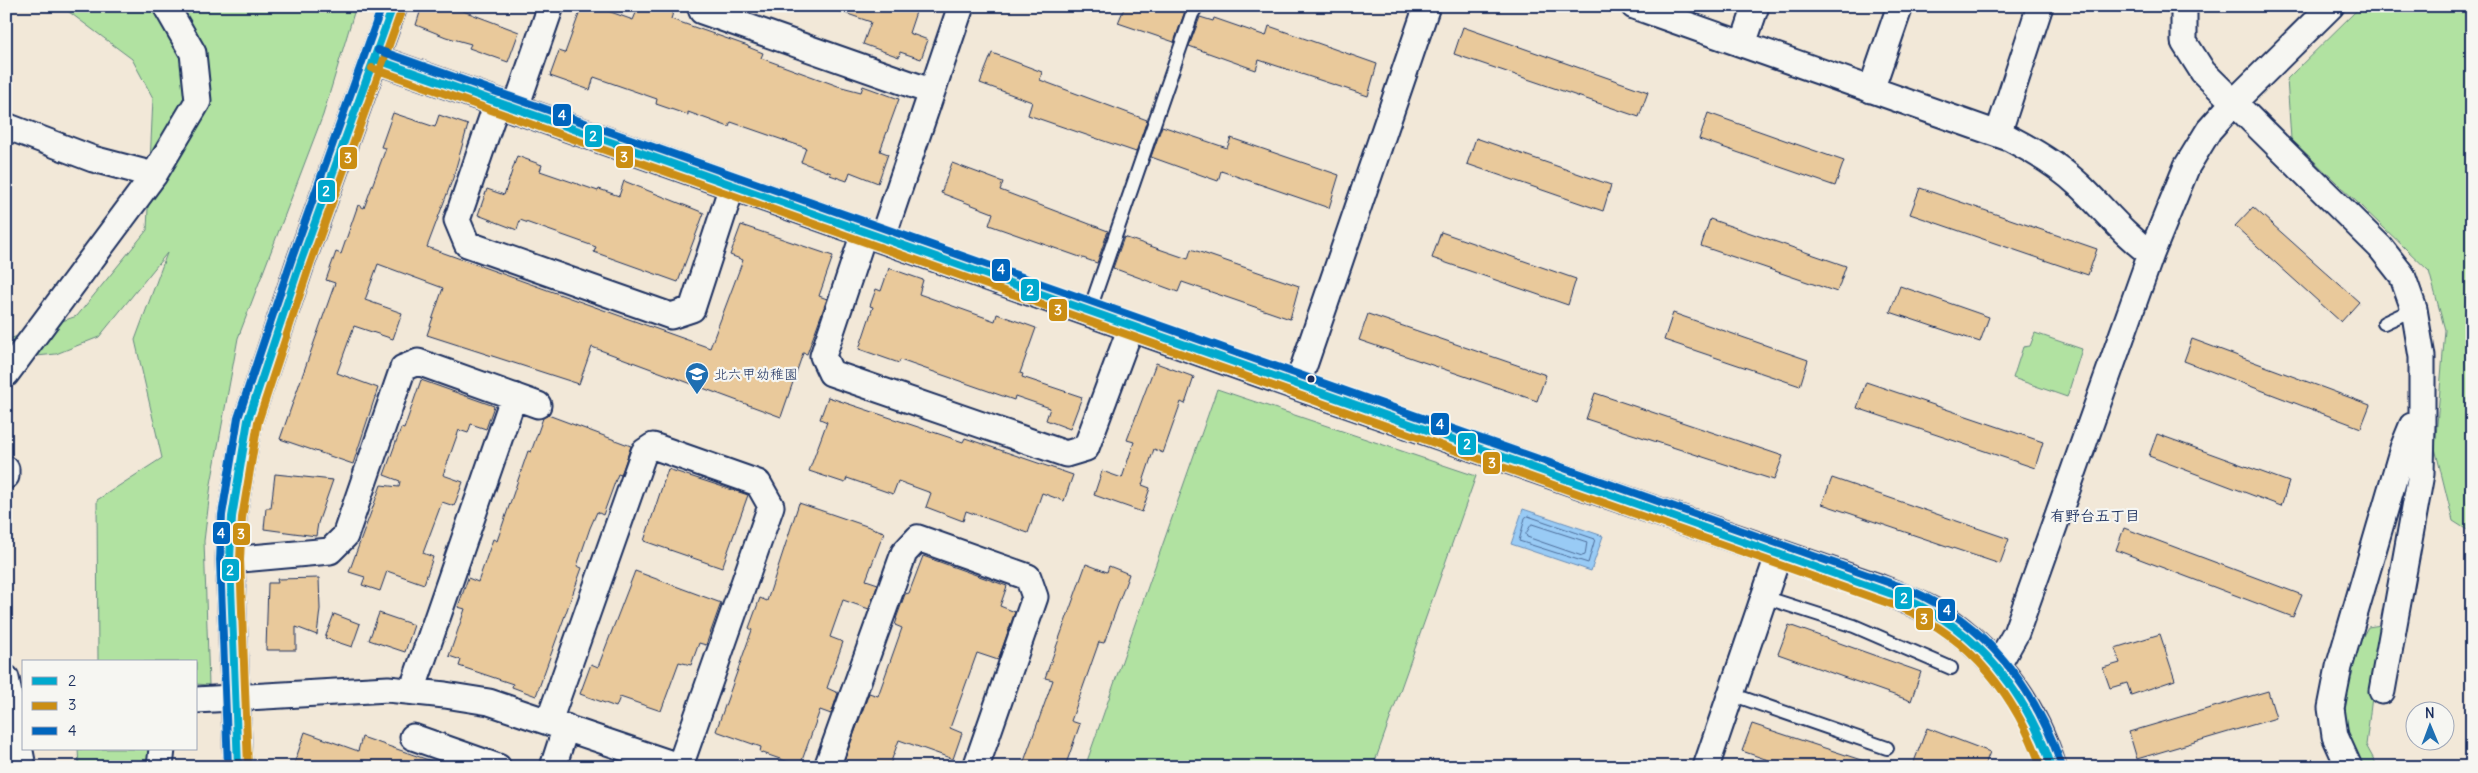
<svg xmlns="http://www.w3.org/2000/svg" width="2478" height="773" font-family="Delius,'Klee One',sans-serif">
  <rect width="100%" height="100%" fill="#f2e8d8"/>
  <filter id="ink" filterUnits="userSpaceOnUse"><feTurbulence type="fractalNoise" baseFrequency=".02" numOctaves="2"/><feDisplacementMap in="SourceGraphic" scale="10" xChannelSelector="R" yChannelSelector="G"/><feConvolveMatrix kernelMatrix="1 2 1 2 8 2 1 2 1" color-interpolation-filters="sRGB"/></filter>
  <g filter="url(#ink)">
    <path fill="#b1e2a1" stroke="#668880" d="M61 6H356L323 115 238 338 211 484 204 541 209 685 196 684V662H98L97 500 162 458 135 340 167 253 99 337 56 354 8 359 6 362V340L77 316 147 230 153 98 132 59Z
      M2361 6H2472V533L2453 521 2435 448 2445 330 2429 271 2291 139 2287 79Z
      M2035 333 2082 349 2067 397 2013 378 2023 347 2030 346Z
      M1217 389 1476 476 1373 767H1085Z
      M2381 625 2366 745 2378 767H2360L2344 737 2346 696 2356 648 2368 627Z
      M78 749H150L148 767H79Z"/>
    <path fill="#99cbf5" stroke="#678db9" d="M1523 509 1603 536 1591 571 1511 544Z"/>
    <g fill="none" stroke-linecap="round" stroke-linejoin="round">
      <path stroke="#4d6d9a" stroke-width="1" d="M1528 516 1595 539 1588 563 1519 541 1525 518Z
        M1532 524 1587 542 1585 555 1582 556 1527 537 1526 534Z"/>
    </g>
    <path fill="#e9c99b" stroke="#1b2f5e" d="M422 6H450L519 32 508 62 469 48 471 44 446 37 416 25Z
      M582 6H594L633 20 639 6H675L671 19 748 46V47L763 53 761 58 838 86 861 92 863 86 899 99 880 151 888 154 878 183 850 172 847 181 830 175 831 173 801 162 806 148 731 122 729 127 688 112V115L656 104 657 99 594 77 590 90 550 76 559 51 565 53Z
      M834 6H918L909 33 928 40 921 59 900 52 899 57 863 44 871 22 833 9Z
      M1125 6H1172L1185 11 1174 42 1118 23Z
      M1200 17 1213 21 1214 18 1266 36 1269 26 1377 64 1368 96 1259 60 1256 70 1189 46Z
      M1463 27 1648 92 1639 117 1454 54Z
      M992 53 1042 72 1040 80 1147 120 1136 152 1028 115 1032 102 980 83Z
      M393 113 435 127 439 115 468 125 453 178 427 247 710 348 743 260 730 255 741 225 833 256 819 296 827 299 807 354 803 353 781 417 592 347 579 384 427 335 443 288 378 264 365 300 402 313 393 339 354 326 337 373 378 388 353 464 280 439 335 283 326 280 336 252 341 254 358 205 364 208 386 148 381 147Z
      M1708 113 1844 161 1835 186 1699 139Z
      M1162 126 1227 148 1231 138 1339 175 1329 208 1221 171 1218 181 1151 157Z
      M1476 138 1611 185 1603 211 1467 164Z
      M517 156 542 165 540 171 598 191 599 189 619 196 624 181 704 213 678 282 594 252 596 247 520 220 517 230 478 215 487 189 504 195Z
      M952 163 1003 182 1000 190 1108 231 1097 263 989 225 993 213 941 193Z
      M1920 188 2097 249 2088 275 1910 214Z
      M2253 207 2359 302 2341 322 2235 226Z
      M1710 219 1846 266 1837 292 1701 246Z
      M1441 232 1576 279 1568 305 1432 258Z
      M1124 237 1188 259 1191 249 1299 286 1290 319 1182 282 1178 292 1113 268Z
      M889 268 923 280 919 294 995 321 997 314 1036 328 1020 373 1023 374 1022 377 1082 397 1070 429 1046 420 1050 408 1015 396 1014 400 900 360 899 363 859 349 873 307 870 306 876 289 881 291Z
      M1900 286 1989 317 1980 342 1890 312Z
      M1673 313 1808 360 1800 386 1664 340Z
      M1368 314 1546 375 1537 401 1359 340Z
      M2192 339 2370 405 2361 428 2184 361Z
      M1156 363 1194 377 1185 404 1181 402 1163 453 1154 449 1142 485 1150 488 1142 512 1094 495 1102 471 1122 478 1134 442 1127 440Z
      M421 380 494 406 486 429 471 424 468 433 459 430 443 475 463 482 454 506 442 502 423 553 433 557 424 584 387 571 380 591 362 585 365 577 349 572 381 485 399 487 400 481 384 475 401 428 404 429Z
      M1866 382 2043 442 2035 468 1857 408Z
      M1595 393 1783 456 1774 480 1586 419Z
      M828 397 963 442 965 438 1073 475 1064 501 1042 493 1028 533 966 511 963 521 926 507 931 493 898 481 893 494 847 478 845 483 809 471 827 422 820 419Z
      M548 415 631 446 621 475 618 474 603 515 597 512 590 528 577 566 582 568 536 696 512 687 513 684 459 666 461 660 449 656 465 609 458 607 468 578 478 582 493 539 497 541 528 451 531 452 543 418Z
      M2157 434 2289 482 2281 506 2149 456Z
      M668 469 748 495 722 568 644 541Z
      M275 474 333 480 318 523 316 536 264 529 266 508H271Z
      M1832 478 2009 539 2000 564 1822 504Z
      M799 503 884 532 866 580 878 584 869 609 843 600 830 637 843 642 827 688 838 693 831 714 820 710 800 766 760 752 761 747 716 731 752 630 749 628 760 598 767 601Z
      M2124 528 2302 595 2293 617 2116 550Z
      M923 556 1007 586 1000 606 1015 612 998 660 977 653 950 728 962 733 953 759 899 740 889 767H842L869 693 878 696 902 628 895 625 897 619H896L905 594 909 593Z
      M1086 564 1107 572 1109 566 1129 574 1104 643 1099 642 1071 721 1080 724 1065 767H1022L1053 680 1045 678Z
      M635 571 721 603 706 645 699 643 691 665 679 662 661 711 620 697 616 707 580 694 591 664 598 667Z
      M319 578 320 609 317 635 296 627V650H266L268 583H278L277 579Z
      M379 613 414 625 405 652 369 640Z
      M334 614 360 624 352 647 325 638Z
      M1789 625 1921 672 1911 701 1778 654Z
      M2160 634 2175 680 2131 695 2127 683 2110 688 2103 668 2120 663 2115 648Z
      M2268 691 2276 718 2137 759 2129 732Z
      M1752 724 1870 763 1869 767H1788L1742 751Z
      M1927 728 1990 752 1984 767H1912Z
      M305 732 358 751 362 737 440 764V767H293Z"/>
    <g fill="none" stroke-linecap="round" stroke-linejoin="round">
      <g stroke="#1b2f5e" stroke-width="16">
        <path id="lane" d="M1089 312 1192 14 1197 6
          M2384 323 2414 309
          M1764 597 1854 626 1951 668
          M1731 694 1887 748"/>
      </g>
      <g stroke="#1b2f5e" stroke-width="29">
        <path id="street" d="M700 6 702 11 930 91
          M1634 6 2009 138C2034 151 2058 165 2079 185 2104 209 2122 233 2151 254
          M2184 6V42L2203 72 2380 247 2402 275 2414 309 2422 357V425L2421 474 2382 691
          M1743 44 1756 6
          M1871 90 1900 6
          M497 103 457 220 467 244 671 316 692 309 732 186
          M515 110 551 6
          M6 126 93 159 154 175
          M1998 134 2040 6
          M864 233 823 356 831 373 1066 454 1086 448 1131 327
          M882 239 961 6
          M6 374 154 175 198 101 193 53 166 6
          M1297 386 1427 6
          M6 469V476
          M230 560 330 551 345 536 403 368 418 362 538 405
          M1998 665 2016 633 2151 254 2187 166 2209 130 2234 102 2331 6
          M6 678 23 767
          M414 692 416 679 514 396
          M196 700 388 689 445 695 489 702 681 767
          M549 721 644 452 653 446 758 483 771 506 680 766
          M413 737 498 767
          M160 767 162 749
          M553 767 566 727
          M827 767 904 553 918 538 1028 577 1035 597 976 767
          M1706 767 1779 553
          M2349 767 2335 736 2331 708 2339 667 2403 448 2412 426 2422 425"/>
      </g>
      <g stroke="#1b2f5e" stroke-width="31">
        <path id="secondary" d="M375 59 1297 386 1878 588C1902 598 1929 607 1950 623 1999 659 2034 709 2052 767
          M238 767 230 560 232 517 248 420 301 261 393 6"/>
      </g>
      <use href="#lane" stroke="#f6f6f2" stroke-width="12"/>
      <use href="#street" stroke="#f6f6f2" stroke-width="25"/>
      <use href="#secondary" stroke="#f6f6f2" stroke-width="28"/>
      <g stroke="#f6f6f2" stroke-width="11">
        <path id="bus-1" d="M375 59 1906 599C1979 631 2026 693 2052 767
          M238 767 230 560 232 517 248 420 301 261 393 6"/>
      </g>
      <g stroke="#f6f6f2" stroke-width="11">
        <path id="bus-2" d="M372 68 1902 608C1971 638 2017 697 2041 767
          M248 767 240 560 242 518 258 422 310 264 402 9"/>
      </g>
      <g stroke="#f6f6f2" stroke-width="11">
        <path id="bus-3" d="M378 50 1910 590C1985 623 2035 687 2061 764
          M228 767 220 560 222 515 238 418 292 258 382 6"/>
      </g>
      <use href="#bus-1" stroke="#00a9ce" stroke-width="8"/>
      <use href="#bus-2" stroke="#cb8e13" stroke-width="8"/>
      <use href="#bus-3" stroke="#0065bd" stroke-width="8"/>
    </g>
  </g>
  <defs>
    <g id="school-pin" transform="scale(1.25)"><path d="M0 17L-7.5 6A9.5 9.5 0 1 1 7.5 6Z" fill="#1f6fb2" stroke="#f6f6f2"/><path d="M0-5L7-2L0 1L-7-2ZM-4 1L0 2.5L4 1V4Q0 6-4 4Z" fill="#fff"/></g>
  </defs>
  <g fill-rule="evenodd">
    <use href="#school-pin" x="697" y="374"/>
  </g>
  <circle fill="#1b2f5e" stroke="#f6f6f2" stroke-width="2" cx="1311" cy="379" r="4.5"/>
  <g text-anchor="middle" stroke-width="4.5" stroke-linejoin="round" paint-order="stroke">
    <g font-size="14" fill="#1b2f5e" stroke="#f6f6f2" text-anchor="start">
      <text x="714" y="379">北六甲幼稚園</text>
    </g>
    <g font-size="15" font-weight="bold" fill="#1b2f5e" stroke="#f6f6f2">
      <text x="2095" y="521">有野台五丁目</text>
    </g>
  </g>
  <g stroke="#f6f6f2" stroke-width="2">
    <rect x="552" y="103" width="20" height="24" rx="5" fill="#0065bd"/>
    <rect x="584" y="124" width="19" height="24" rx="5" fill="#00a9ce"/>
    <rect x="615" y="145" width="19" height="24" rx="5" fill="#cb8e13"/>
    <rect x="339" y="146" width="19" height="24" rx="5" fill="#cb8e13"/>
    <rect x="317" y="179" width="19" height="24" rx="5" fill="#00a9ce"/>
    <rect x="991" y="258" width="20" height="24" rx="5" fill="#0065bd"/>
    <rect x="1020" y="278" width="20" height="24" rx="5" fill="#00a9ce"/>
    <rect x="1048" y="298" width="20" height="24" rx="5" fill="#cb8e13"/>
    <rect x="1430" y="412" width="20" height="24" rx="5" fill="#0065bd"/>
    <rect x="1457" y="432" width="20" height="24" rx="5" fill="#00a9ce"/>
    <rect x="1482" y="451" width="19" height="24" rx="5" fill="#cb8e13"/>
    <rect x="212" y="521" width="19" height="24" rx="5" fill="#0065bd"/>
    <rect x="232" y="522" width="19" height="24" rx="5" fill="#cb8e13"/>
    <rect x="221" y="558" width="19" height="24" rx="5" fill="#00a9ce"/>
    <rect x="1894" y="586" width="19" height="24" rx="5" fill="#00a9ce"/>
    <rect x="1937" y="598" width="19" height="24" rx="5" fill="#0065bd"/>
    <rect x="1915" y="607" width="19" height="24" rx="5" fill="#cb8e13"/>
  </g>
  <g font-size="14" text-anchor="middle" font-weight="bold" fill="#fff">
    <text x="562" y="120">4</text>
    <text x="593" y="141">2</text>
    <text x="624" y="162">3</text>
    <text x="348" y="163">3</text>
    <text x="326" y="196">2</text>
    <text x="1001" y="274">4</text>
    <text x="1030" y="295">2</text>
    <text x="1058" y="315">3</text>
    <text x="1440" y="429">4</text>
    <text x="1467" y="449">2</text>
    <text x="1492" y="468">3</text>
    <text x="221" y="538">4</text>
    <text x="241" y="539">3</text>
    <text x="230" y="575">2</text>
    <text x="1904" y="603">2</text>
    <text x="1947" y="615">4</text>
    <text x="1924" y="624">3</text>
  </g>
  <rect width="2478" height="773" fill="none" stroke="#f6f6f2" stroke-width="25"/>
  <rect x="12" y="12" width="2453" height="748" fill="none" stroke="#1b2f5e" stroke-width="2" filter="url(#ink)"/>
  <rect x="22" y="660" width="175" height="90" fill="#f6f6f2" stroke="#9ea6b7"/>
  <rect x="32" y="677" width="25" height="8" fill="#00a9ce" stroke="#9ea6b7"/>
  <text x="68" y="686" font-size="15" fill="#1b2f5e">2</text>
  <rect x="32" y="702" width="25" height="8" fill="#cb8e13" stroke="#9ea6b7"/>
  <text x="68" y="710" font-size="15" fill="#1b2f5e">3</text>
  <rect x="32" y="727" width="25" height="8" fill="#0065bd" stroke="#9ea6b7"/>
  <text x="68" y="736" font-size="15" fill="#1b2f5e">4</text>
  <g transform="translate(2430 726) rotate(359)"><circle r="24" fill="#f6f6f2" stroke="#9ea6b7"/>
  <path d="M0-4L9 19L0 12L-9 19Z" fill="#1f6fb2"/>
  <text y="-8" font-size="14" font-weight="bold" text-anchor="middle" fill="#1b2f5e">N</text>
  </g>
</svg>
